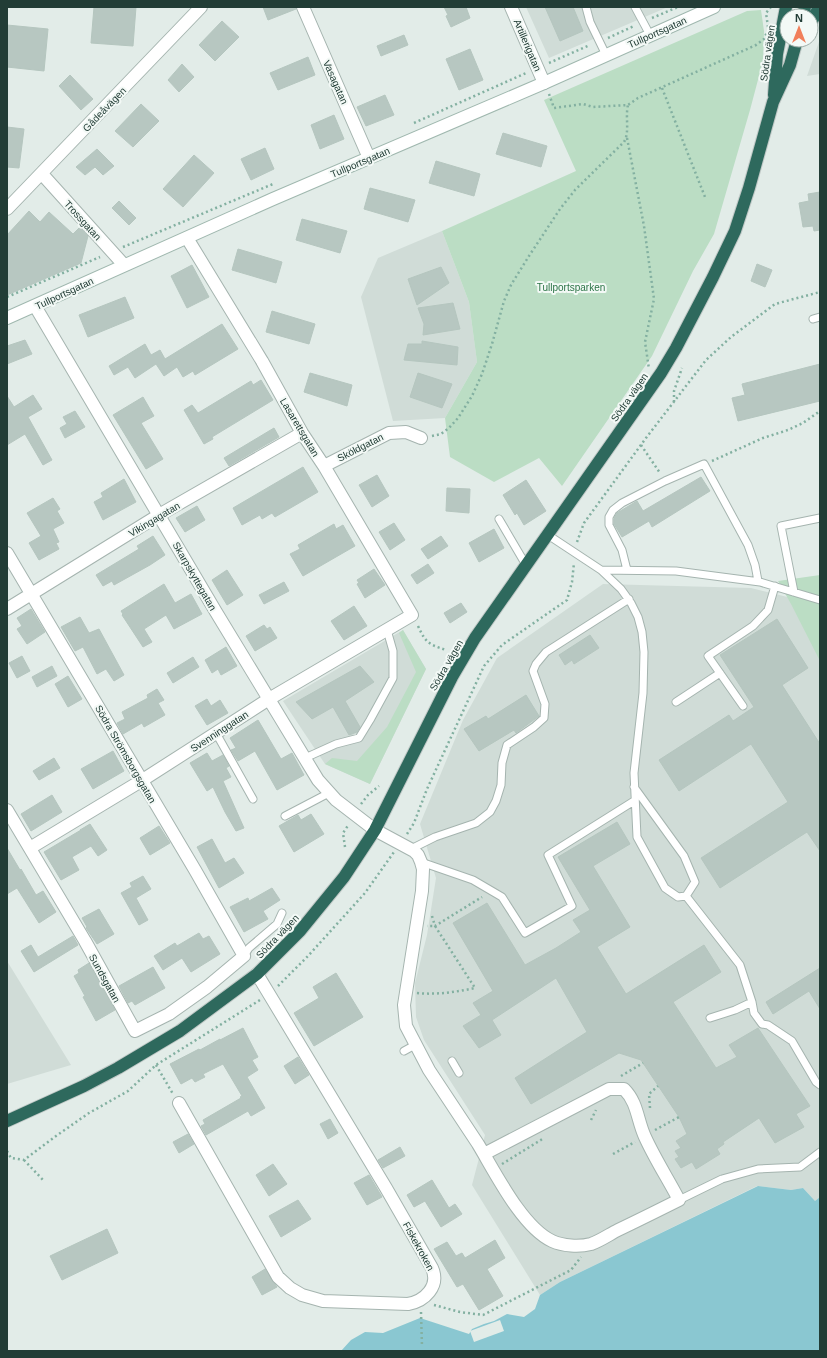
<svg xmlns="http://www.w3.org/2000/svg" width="827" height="1358" font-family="Helvetica,sans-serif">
  <rect width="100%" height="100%" fill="#e2ece8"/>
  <path fill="#d0dcd7" d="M526 7H668L549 58Z
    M820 39V74L807 76Z
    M442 231 469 302 477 362 445 418 393 421 361 297 378 258Z
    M603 584 751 588 820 605V1197L815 1201 803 1188 791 1190 757 1186 560 1282 540 1295 472 1185 485 1135 424 1040 416 1017 415 983 427 935 436 878 420 824 463 720 497 658Z
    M403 630 426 669 370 784 325 764 283 701Z
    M7 961 71 1065 7 1084Z"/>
  <path fill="#bbddc4" d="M761 10 764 31 763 61 750 110 714 234 693 271 652 356 562 486 539 458 494 482 450 457 445 418 477 362 469 302 442 231 576 171 544 100 747 11Z
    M820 575V661L791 604 778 581Z
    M403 630 426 669 370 784 325 764 332 758 357 761 387 727 416 672 399 633Z"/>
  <path fill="#8ac7d1" d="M758 1186 791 1190 803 1188 815 1201 820 1197V1351H341L351 1340 365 1332 383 1333 420 1318 469 1334 472 1329 484 1324 494 1321 507 1314 524 1317 535 1309 540 1295 560 1282Z"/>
  <path fill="#e2ece8" d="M500 1320 504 1331 474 1342 470 1331Z"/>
  <path fill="#b7c7c1" stroke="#b5c6bf" d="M94 7H136L133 46 91 43Z
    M263 7H296V9L268 20Z
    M444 7H466L470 18 451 27 446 16 448 15Z
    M545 7H573L583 31 560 41Z
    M222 21 239 37 215 61 199 45Z
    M7 25 48 29 44 71 7 67Z
    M404 35 408 45 381 56 377 46Z
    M470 49 483 80 459 90 446 59Z
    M308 57 315 75 278 90 270 73Z
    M182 64 194 77 179 92 168 80Z
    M70 75 93 99 81 110 59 86Z
    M385 95 394 115 366 126 357 107Z
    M141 104 159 121 133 147 115 131Z
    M334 115 344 139 320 149 311 125Z
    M7 127 24 129 19 168 7 167Z
    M503 133 547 146 541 167 496 154Z
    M265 148 274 169 251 180 241 159Z
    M97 149 114 166 103 175 95 167 85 175 76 167Z
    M194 155 214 173 183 207 163 189Z
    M436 161 480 174 474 196 429 183Z
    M370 188 415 200 408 222 364 209Z
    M820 192V230L814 231 813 226 803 227 799 203 809 201 808 194Z
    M119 201 136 218 129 225 112 208Z
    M29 211 40 222 49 212 73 234 80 227 88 236 81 263 7 295V235Z
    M302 219 347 231 340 253 296 240Z
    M238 249 282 262 276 283 232 270Z
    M757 264 772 270 765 287 751 281Z
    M192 265 209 297 187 308 171 276Z
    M441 267 449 283 417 305 408 279Z
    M125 297 134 318 88 337 79 315Z
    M453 303 460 329 423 335 424 324 418 308Z
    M272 311 315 324 309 344 266 332Z
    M222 324 238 349 195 375 193 371 183 377 177 367 164 376 156 364 135 378 128 367 114 375 109 366 145 344 151 355 160 350 165 359Z
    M25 340 32 354 7 364V346Z
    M422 341 458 347 457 365 404 360 408 344H422Z
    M820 364V401L738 421 732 398 745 395 742 384Z
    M310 373 352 385 347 406 304 392Z
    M418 373 452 384 442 408 410 397Z
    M261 380 273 400 212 437 213 439 204 444 184 410 192 405 198 413 251 381 253 385Z
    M33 395 42 409 28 417 52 460 43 465 25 434 7 445V396L14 407Z
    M143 397 154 416 141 423 163 459 146 469 113 415Z
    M75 411 85 427 65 438 60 428 67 424 63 417Z
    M274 428 279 437 229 466 224 458Z
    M303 467 318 492 275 517 272 513 262 519 260 515 242 525 233 508Z
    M377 475 389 496 372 507 359 485Z
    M701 477 710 491 652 527 649 521 622 537 614 524V518L617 513 637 501 643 511Z
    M124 479 136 502 103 520 94 502 103 497 101 493Z
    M526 480 546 511 524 525 517 513 515 515 503 495Z
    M447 488 470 489 469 513 446 511Z
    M53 498 60 509 57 511 64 523 53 529 59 542 56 543 59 549 39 560 29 543 41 536 27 513Z
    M197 506 205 520 185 532 176 518Z
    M394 523 405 540 390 550 379 532Z
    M334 524 336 529 343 525 355 546 303 576 290 554 300 549 298 545Z
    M494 529 504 548 479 562 469 543Z
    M153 536 165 555 150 565 114 585 112 581 103 586 96 575 139 549 137 546Z
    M441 536 448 546 428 559 421 549Z
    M428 564 434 573 417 584 411 575Z
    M374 569 385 585 365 598 357 584 359 583 357 580Z
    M227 570 243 595 227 605 212 580Z
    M284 582 289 591 264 604 259 595Z
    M164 584 175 603 191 594 202 614 174 629 166 615 144 629 152 642 143 647 122 615 123 614 121 611Z
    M461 603 467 612 450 623 444 613Z
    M354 606 367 626 344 640 331 621Z
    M31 609 45 632 27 644 17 629 22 626 17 618Z
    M80 617 89 633 99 629 124 675 114 681 106 669 97 674 83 647 75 651 61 627Z
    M777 619 808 668 782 685 820 744V851L807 832 720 888 701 858 788 802 751 744 679 791 659 760 729 715 733 721 754 707 720 655Z
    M264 625 267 629 270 627 277 638 255 651 246 636Z
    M590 635 599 648 574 664 572 660 565 665 559 655Z
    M226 647 237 666 221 675 218 669 212 673 205 660Z
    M22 656 30 671 17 678 9 663Z
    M193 657 199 667 173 683 167 673Z
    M52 666 57 676 37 687 32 677Z
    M360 666 374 682 345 701 360 727 357 732 349 735 333 707 312 719 296 702Z
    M68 676 82 699 68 707 55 684Z
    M157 689 164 700 158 703 165 715 144 727 142 723 123 734 117 723 125 719 122 712 148 698 147 695Z
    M526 695 539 716 516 733 514 730 479 751 464 729 486 716 488 719Z
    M207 699 211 706 220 700 228 713 207 725 195 706Z
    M258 720 281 759 292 753 304 775 277 790 255 751 238 761 231 750 236 748 230 738Z
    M113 751 124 771 93 789 81 769Z
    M207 753 212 761 223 755 229 766 226 768 231 777 223 781 244 828 236 831 225 812 213 787 207 791 190 763Z
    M54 758 60 768 39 780 33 771Z
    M52 795 62 812 31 831 21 814Z
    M311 814 324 834 294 852 279 826 298 815 301 820Z
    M617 822 630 844 593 866 630 927 597 947 626 994 704 945 721 972 673 1002 716 1068 737 1057 729 1045 758 1028 810 1106 796 1114 804 1127 775 1143 759 1118 723 1142 724 1144 717 1149 720 1154 696 1169 692 1162 681 1168 675 1159 679 1157 675 1151 681 1148 676 1141 687 1134 679 1117 641 1060 619 1053 531 1104 515 1078 587 1032 556 978 492 1020 501 1035 479 1048 463 1026 481 1015 473 1003 493 991 453 923 487 903 525 965 556 948 581 932 573 920 590 910 558 857Z
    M90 824 107 850 98 856 91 846 72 857 79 870 61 880 44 852 81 830H80Z
    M159 826 170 843 150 855 140 838Z
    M212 839 225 863 234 858 244 873 219 888 197 847Z
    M7 848 20 870 21 869 36 895 43 891 56 912 39 923 17 888 7 894Z
    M143 876 151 889 136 898 148 920 139 925 121 893 132 887 130 883Z
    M272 888 280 900 263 911 268 919 244 932 230 907 248 898 249 901Z
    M99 909 114 934 97 944 86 928 87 927 82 918Z
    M199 933 203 939 209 936 220 954 191 972 182 958 163 970 154 956 175 943 177 946Z
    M73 936 78 945 34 972 21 951 31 945 38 957Z
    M89 963 115 1010 96 1021 83 997 85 996 74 976 79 973 78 970Z
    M153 967 165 988 135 1005 132 1001 128 1003 119 986Z
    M820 968V1009L809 991 773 1014 766 1002Z
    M336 973 363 1017 314 1046 294 1013 319 998 313 987Z
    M243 1028 258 1057 252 1060 258 1070 247 1077 265 1108 251 1116 248 1111 206 1135 201 1126 205 1124 203 1120 241 1098 240 1097 242 1096 223 1064 203 1074 205 1077 195 1082 192 1078 181 1084 170 1064 199 1049 200 1050 220 1039V1040Z
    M298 1057 309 1075 295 1084 284 1066Z
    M330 1119 338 1133 328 1139 320 1124Z
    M188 1134 194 1144 179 1153 173 1142Z
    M400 1147 405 1156 383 1168 378 1160Z
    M273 1164 287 1184 269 1196 256 1175Z
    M369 1175 382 1197 367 1205 354 1183Z
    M432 1180 449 1208 455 1204 462 1214 441 1227 425 1201 414 1207 407 1195Z
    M298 1200 311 1219 281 1237 269 1216Z
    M107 1229 118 1253 62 1280 50 1256Z
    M495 1240 505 1258 487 1269 503 1296 479 1310 463 1284 457 1287 434 1249 447 1242 456 1256 462 1253 465 1258Z
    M265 1269 277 1287 262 1295 252 1277Z"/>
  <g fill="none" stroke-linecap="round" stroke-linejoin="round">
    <g stroke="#a5b4af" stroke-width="9">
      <path id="lane" d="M586 7 590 22 606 55
        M635 7 650 35
        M813 319 820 317
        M499 519 526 565
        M548 535 601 570 621 589 631 603 638 617 642 632 644 652 643 693 634 773 637 837 665 888 678 897 686 896 695 882 684 856 634 787
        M601 570 676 571 760 582 820 600
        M627 570 622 550 609 525V517L613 510 622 503 665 481 704 464 748 545 755 565 758 581
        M794 592 781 526 820 518
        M676 702 720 673
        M743 706 708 656 753 626 768 610 775 586
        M216 733 253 799
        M305 758 336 744 359 738 370 720 393 678V651L387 630
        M285 816 329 793
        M411 849 435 837 476 823 490 812 496 801 501 785 502 763 507 745 534 727 544 718 545 704 533 671 536 664 546 652 629 599
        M421 862 473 880 502 897 525 933 572 906 548 855 634 801
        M686 896 740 965 752 1002 754 1013 762 1024 768 1025 792 1041 816 1082 820 1085
        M244 956 249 948 277 924 282 913
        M710 1018 735 1010 752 1002
        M404 1051 415 1045
        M452 1061 459 1073
        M679 1200 722 1179 758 1169 800 1167 820 1152"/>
    </g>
    <g stroke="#a5b4af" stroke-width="14">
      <path id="street" d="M303 7 369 158
        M511 7 544 83
        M42 174 124 265
        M7 209 201 7
        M35 306 216 612 318 780 336 800 375 830 414 851 418 855 421 862 423 869 422 891 404 1005 406 1026 429 1070 478 1144C495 1172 522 1227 552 1241 563 1246 579 1247 591 1244 600 1241 610 1234 618 1230 639 1220 659 1210 679 1200 668 1179 655 1159 645 1137 637 1120 638 1103 624 1089H609L484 1154
        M324 466 389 433 406 432 421 438
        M7 553 195 870 244 956 207 987 169 1014 135 1031 85 941 7 810
        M7 609 159 515 302 433
        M30 848 141 781 269 699 412 615 324 466 302 433 262 361 187 238
        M179 1103 278 1277 290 1288 302 1295 323 1301 408 1304C425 1301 440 1286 432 1268L386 1188 257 974"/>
    </g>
    <g stroke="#a0b8af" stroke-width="14">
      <path id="secondary" d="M7 318 273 199 544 83 714 7"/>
    </g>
    <g stroke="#c1c9c7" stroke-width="14">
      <path id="highway" d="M803 16 805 7
        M811 23 819 7
        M774 95 777 54 786 7
        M7 1121 84 1086 118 1068 180 1031 257 974 300 931 344 877 375 830 452 677 475 638 661 373 676 348 713 277 735 231 749 188 773 102 790 65 797 40"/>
    </g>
    <path stroke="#83b0a1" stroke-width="2.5" stroke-dasharray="2 3" stroke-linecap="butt" d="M652 18 678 7
      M768 27 766 13 771 7
      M608 38 634 26
      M549 63 590 45
      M662 88 705 197
      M549 94 554 108 583 104 593 107 628 105 638 98 756 45 764 39 767 32
      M414 123 526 73
      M627 138 644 226 654 299 645 342 649 369
      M123 247 273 184
      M7 297 100 257
      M674 402V391L682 368
      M432 436 441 434 449 428 458 418 472 396 482 374 492 344 504 301 511 285 529 256 560 209 575 190 624 142C630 132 625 117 628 105
      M641 445 660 473
      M712 461 763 438 788 430 803 423 820 411
      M577 542 584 523 646 438 706 360 731 337 775 304 820 292
      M418 626C426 643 428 644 446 650
      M361 804 368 795 379 786
      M407 834 414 823 427 789 484 666 502 645 567 600 572 582 574 563
      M345 847 343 833 349 824
      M432 916 435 926 482 897
      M278 986 308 956 365 893 394 852
      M417 993C437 995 456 992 475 988L435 926H427
      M156 1065 173 1094
      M621 1076 643 1063
      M650 1108 649 1094 658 1086
      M591 1120 596 1110
      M655 1130 679 1117
      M7 1151 11 1158 24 1160 56 1136 89 1113 128 1091 156 1065 260 1000
      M613 1154 635 1142
      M24 1160 44 1181
      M502 1164 544 1138
      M434 1305 460 1312 483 1315 571 1270 581 1257
      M421 1312 422 1346"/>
    <use href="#lane" stroke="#fff" stroke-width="7"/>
    <use href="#street" stroke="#fff" stroke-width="12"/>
    <use href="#secondary" stroke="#fff" stroke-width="12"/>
    <use href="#highway" stroke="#2e695d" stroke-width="12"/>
  </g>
  <g text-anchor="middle" stroke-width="4" stroke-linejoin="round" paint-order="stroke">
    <g font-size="10" fill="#223d36" stroke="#f3f9f6">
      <text transform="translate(657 32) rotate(-24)" y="4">Tullportsgatan</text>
      <text transform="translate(528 45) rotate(67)" y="4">Artillerigatan</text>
      <text transform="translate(767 53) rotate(-82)" y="4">Södra vägen</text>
      <text transform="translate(336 82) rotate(66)" y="4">Vasagatan</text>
      <text transform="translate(104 109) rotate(-46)" y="4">Gådeåvägen</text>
      <text transform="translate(360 162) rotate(-23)" y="4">Tullportsgatan</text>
      <text transform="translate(83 220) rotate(48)" y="4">Trossgatan</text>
      <text transform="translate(64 293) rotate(-25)" y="4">Tullportsgatan</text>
      <text transform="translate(629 397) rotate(-55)" y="4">Södra vägen</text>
      <text transform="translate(300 427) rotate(59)" y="4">Lasarettsgatan</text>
      <text transform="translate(360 447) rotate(-27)" y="4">Sköldgatan</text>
      <text transform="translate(154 519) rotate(-31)" y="4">Vikingagatan</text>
      <text transform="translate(195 576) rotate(60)" y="4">Skarpskyttegatan</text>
      <text transform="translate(446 665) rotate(-60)" y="4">Södra vägen</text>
      <text transform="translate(219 731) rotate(-33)" y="4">Svenninggatan</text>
      <text transform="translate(126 754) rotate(60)" y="4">Södra Strömsborgsgatan</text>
      <text transform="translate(277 936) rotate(-46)" y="4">Södra vägen</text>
      <text transform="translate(105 978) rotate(61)" y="4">Sundsgatan</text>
      <text transform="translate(419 1246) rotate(61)" y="4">Fiskekroken</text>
    </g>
    <g font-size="10" fill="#2c7447" stroke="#f3f9f6">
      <text x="571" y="291">Tullportsparken</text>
    </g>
  </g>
  <rect width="827" height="1358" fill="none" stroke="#223d36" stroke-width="16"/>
  <g transform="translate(799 28)"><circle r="19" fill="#f3f9f6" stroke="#9faea9"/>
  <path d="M0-3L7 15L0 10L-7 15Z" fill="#f17f5b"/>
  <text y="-6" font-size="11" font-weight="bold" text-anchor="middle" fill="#223d36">N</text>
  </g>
</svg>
